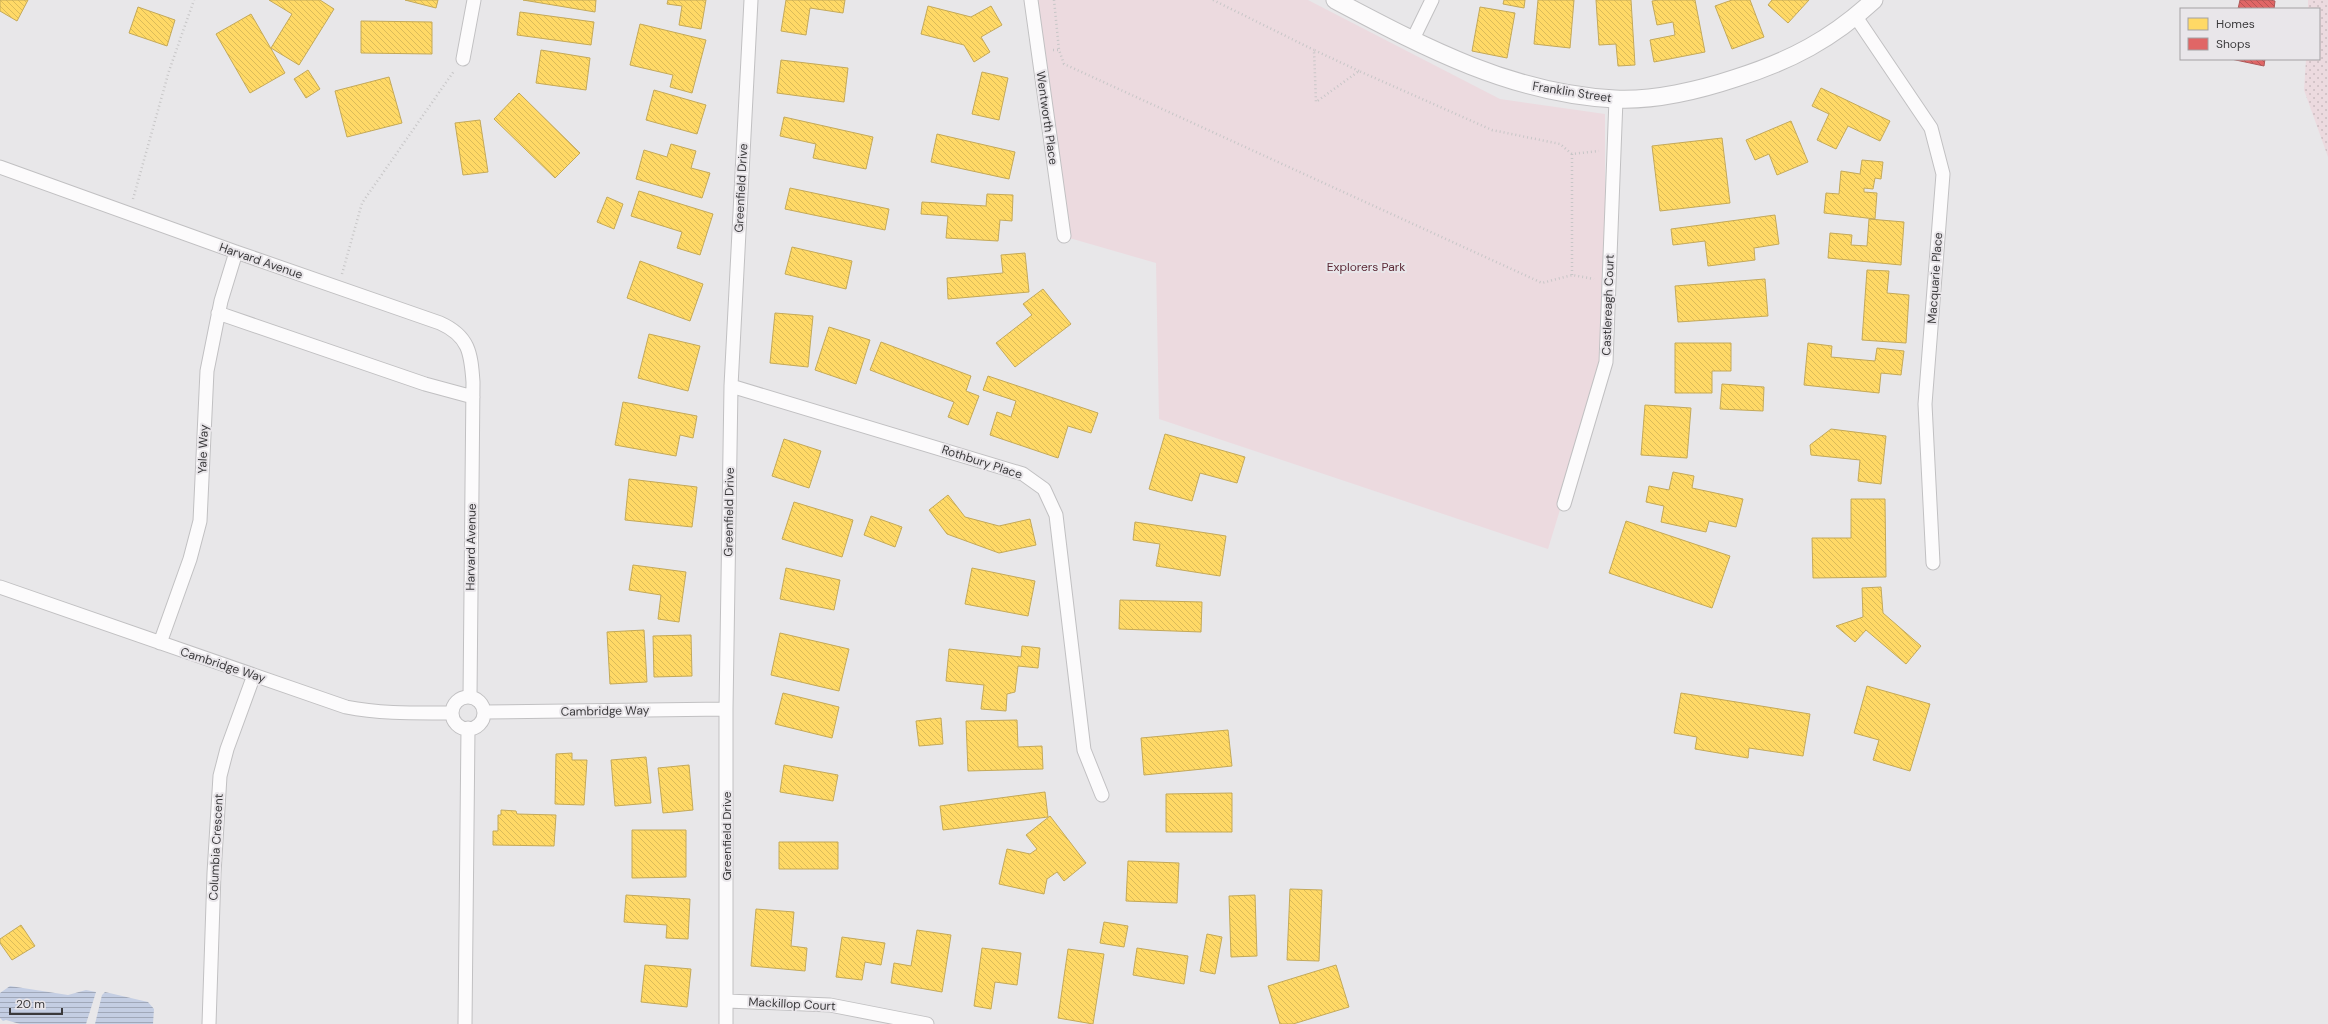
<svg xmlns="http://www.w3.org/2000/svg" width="2328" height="1024" font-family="'DM Sans',sans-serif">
  <defs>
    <pattern id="grass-dots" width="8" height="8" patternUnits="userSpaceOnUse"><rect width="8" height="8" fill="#ecdadf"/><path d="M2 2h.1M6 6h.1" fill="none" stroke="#cbbcc0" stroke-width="1.8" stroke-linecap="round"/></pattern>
    <pattern id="water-rules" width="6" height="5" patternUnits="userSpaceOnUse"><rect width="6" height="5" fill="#c4cee3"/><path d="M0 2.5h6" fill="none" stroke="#a0a8b9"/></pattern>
    <pattern id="homes-back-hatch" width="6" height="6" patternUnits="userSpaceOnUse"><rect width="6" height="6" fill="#ffd966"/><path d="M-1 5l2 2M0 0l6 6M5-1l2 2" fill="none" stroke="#dbbb59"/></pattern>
    <pattern id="shops-back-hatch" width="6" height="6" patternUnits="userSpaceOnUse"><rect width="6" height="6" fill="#e06666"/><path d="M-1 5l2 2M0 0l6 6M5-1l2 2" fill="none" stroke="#b75555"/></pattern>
  </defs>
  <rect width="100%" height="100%" fill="#e8e7e9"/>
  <path fill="url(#grass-dots)" d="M2308 0H2328V157L2304 90 2306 59H2319V9H2308Z"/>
  <path fill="#ecdadf" d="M1032 0H1308L1500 99 1605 114V362L1548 549 1159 419 1156 263 1066 237Z"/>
  <path fill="url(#water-rules)" d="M10 986 68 995 86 990 96 992 86 1024H20L6 1020 3 1021 0 1018V993Z
    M105 992 148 1002 154 1009 153 1024H95L102 995Z"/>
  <path fill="url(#homes-back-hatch)" stroke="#c4a959" d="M0 0H28L17 21 0 11Z
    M269 0H320L334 9 299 65 271 48 292 14Z
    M405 0H438L436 8Z
    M523 0H596L595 12Z
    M668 0H706L701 29 679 25 682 6 667 4Z
    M786 0H845L843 13 810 8 806 35 781 31Z
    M1504 0H1525L1524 8 1503 4Z
    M1538 0H1574L1570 48 1534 44Z
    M1596 0H1631L1635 65 1618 66 1616 44 1599 45Z
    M1659 0H1695L1705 52 1654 62 1650 40 1675 35 1673 22 1657 25 1652 1Z
    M1732 0H1750L1764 37 1732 49 1715 6Z
    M1772 0H1809L1788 23 1768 5Z
    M928 6 971 17 991 6 1002 25 981 37 990 52 974 62 964 45 921 34Z
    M138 7 175 20 167 46 129 33Z
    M1480 7 1515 13 1507 58 1472 51Z
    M520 12 594 22 591 45 517 35Z
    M251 14 285 73 250 93 216 34Z
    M361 21 432 22V54L361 53Z
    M640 24 706 40 692 93 670 87 673 75 630 65Z
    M541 50 590 58 586 90 536 83Z
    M781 60 848 68 844 102 777 93Z
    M308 70 320 89 306 98 294 79Z
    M982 72 1008 78 999 120 972 114Z
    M389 77 402 123 347 137 335 91Z
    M1821 88 1890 121 1880 141 1848 126 1836 149 1817 140 1829 114 1812 106Z
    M654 90 706 105 697 134 646 120Z
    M519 93 580 153 555 178 494 119Z
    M784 117 873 137 866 169 813 158 816 144 780 136Z
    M480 120 488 172 463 175 455 123Z
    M1791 121 1808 162 1777 175 1769 154 1755 160 1746 140Z
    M937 134 1015 152 1009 179 931 162Z
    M1722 138 1730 203 1660 211 1652 146Z
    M671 144 696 151 691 168 710 173 702 198 636 179 644 150 667 157Z
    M1862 160 1883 162 1881 179 1875 178 1873 189 1864 188V192L1877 193 1875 219 1824 213 1826 193 1839 194 1841 171 1860 174Z
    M790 188 889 209 885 230 785 209Z
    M639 191 713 214 700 255 677 248 682 232 631 216Z
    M987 194 1013 195 1012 221 1000 220 998 241 946 238 948 216 921 214 922 202 986 206Z
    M607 197 623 204 614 229 597 222Z
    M1775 215 1779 244 1754 248 1755 260 1708 266 1705 241 1673 245 1671 229Z
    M1869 219 1904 222 1901 265 1828 258 1830 233 1852 235 1851 245 1867 246Z
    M792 247 852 261 846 289 785 274Z
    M1025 253 1029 292 948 299 947 278 1003 273 1001 255Z
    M640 261 703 284 690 321 627 298Z
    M1867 270 1889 271 1887 293 1909 295 1906 343 1862 340Z
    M1765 279 1768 316 1678 322 1675 286Z
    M1043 289 1071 324 1015 367 996 343 1032 315 1023 304Z
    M775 313 813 316 808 367 770 363Z
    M829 327 870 340 856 384 815 370Z
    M649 334 700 346 688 391 638 378Z
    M881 342 971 376 966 391 979 396 968 425 948 417 954 402 870 370Z
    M1675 343H1731V371H1712V393H1675Z
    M1808 343 1832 346 1831 357 1875 361 1877 348 1904 351 1901 375 1881 373 1879 393 1804 385Z
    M988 376 1098 413 1091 433 1068 426 1058 458 990 435 997 412 1011 417 1016 401 983 390Z
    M1722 384 1764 387 1763 411 1720 409Z
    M623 402 697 416 693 438 680 435 676 456 615 445Z
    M1645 405 1691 408 1687 458 1641 455Z
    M1831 429 1886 436 1881 484 1858 481 1860 460 1811 455 1810 445Z
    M1165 434 1245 457 1237 483 1200 473 1192 501 1149 489Z
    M784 439 821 451 809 488 772 476Z
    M1673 472 1694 476 1692 488 1743 499 1736 527 1709 521 1706 532 1661 522 1664 506 1646 502 1649 486 1669 490Z
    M629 479 697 487 692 527 625 520Z
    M948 495 965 517 999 526 1030 519 1036 545 999 553 947 534 929 510Z
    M1851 499H1885L1886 577 1813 578 1812 538H1851Z
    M794 502 853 520 842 557 782 539Z
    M871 516 902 527 895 547 864 535Z
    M1626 521 1730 556 1712 608 1609 573Z
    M1135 522 1226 536 1220 576 1156 566 1160 544 1133 540Z
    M633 565 686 572 679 622 658 619 661 595 629 590Z
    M786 568 840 580 834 610 780 599Z
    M972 568 1035 581 1028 616 965 604Z
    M1881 587 1883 613 1921 646 1906 664 1866 630 1855 642 1836 626 1863 617 1862 588Z
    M1120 600 1202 602 1201 632 1119 629Z
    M644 630 647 682 610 684 607 632Z
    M780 633 849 649 839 691 771 675Z
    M691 635 692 676 654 677 653 636Z
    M1022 646 1040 648 1038 668 1018 666 1015 692 1007 694 1006 711 981 709 984 685 946 681 949 649 1021 657Z
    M1867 686 1930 704 1910 771 1873 760 1879 740 1854 733Z
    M783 693 839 707 832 738 775 724Z
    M1681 693 1810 714 1803 756 1749 748 1748 758 1695 749 1697 737 1674 733Z
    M941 718 943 744 919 746 916 721Z
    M1017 720 1018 747 1042 746 1043 769 968 771 966 721Z
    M1228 730 1232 766 1144 775 1141 738Z
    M572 753V760H587L584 805 555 804 556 754Z
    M646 757 651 803 615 806 611 760Z
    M689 765 693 810 663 813 658 768Z
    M784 765 838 775 833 801 780 792Z
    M1045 792 1048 817 943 830 940 806Z
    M1232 793V832H1166V794Z
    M501 810 516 811 517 814 556 815 554 846 493 845V831H498V815H501Z
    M1050 816 1086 863 1064 881 1057 872 1047 879 1044 894 999 884 1007 849 1030 854 1037 849 1026 835Z
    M632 830H686V877L632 878Z
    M779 842H838V869H779Z
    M1128 861 1179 863 1177 903 1126 901Z
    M1290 889 1322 890 1319 961 1287 960Z
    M626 895 690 899 688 939 666 938 667 925 624 922Z
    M1255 895 1257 956 1231 957 1229 896Z
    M756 909 794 912 791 946 807 948 805 971 751 966Z
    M1104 922 1128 926 1124 947 1100 943Z
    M21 925 35 946 12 960 0 943V939Z
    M917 930 951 935 942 992 891 983 894 963 911 966Z
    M1207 934 1222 937 1215 974 1200 971Z
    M842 937 885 943 881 965 865 962 862 980 836 977Z
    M982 948 1021 953 1017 985 995 982 991 1009 974 1006Z
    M1137 948 1188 956 1184 984 1133 975Z
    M1068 949 1104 954 1093 1024 1058 1018Z
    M645 965 691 969 687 1007 641 1002Z
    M1336 965 1349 1007 1293 1024H1280L1268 986Z"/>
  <path fill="url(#shops-back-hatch)" stroke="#ae5959" d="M2240 0H2270L2275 1 2274 9H2238Z
    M2231 59H2265L2264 66Z"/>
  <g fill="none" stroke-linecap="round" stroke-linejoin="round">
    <g stroke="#c1c0c2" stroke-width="15">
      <path id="minor" d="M1031 0 1064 236
        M1856 17 1931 128 1943 174 1925 404 1933 563
        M1412 41 1432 0
        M463 59 474 0
        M0 167 236 252 440 323C469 336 471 353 473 382L470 697
        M218 313 425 384 473 397
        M731 386 1023 474 1044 489 1056 515 1084 750 1102 795
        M1564 504 1606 362 1616 99
        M0 587 346 707C381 714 416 713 452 713
        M160 643 190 559 200 521 207 371 221 301 236 252
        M452 713a16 16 0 1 1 32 0a16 16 0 1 1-32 0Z
        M484 712 726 709
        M727 1001 830 1005 927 1024
        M209 1024 214 873 220 776 227 749 254 675
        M465 1024 468 728
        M726 1024V709L731 386 751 0"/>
    </g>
    <g stroke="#c1c0c2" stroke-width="19">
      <path id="tertiary" d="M1335 0C1424 47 1512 94 1615 99 1653 101 1700 90 1736 78 1790 61 1832 39 1874 0"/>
    </g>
    <path stroke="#c7c6c7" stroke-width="2.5" stroke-dasharray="1 3" stroke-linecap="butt" d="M1054 0 1059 50
      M1213 0 1314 50
      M1053 50H1059L1064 64 1542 283 1572 275 1594 279
      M1359 71 1314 50 1316 102 1359 71 1492 130 1560 144 1572 154
      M133 199 169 71 194 0
      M342 274 362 203 454 71
      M1572 275V154L1599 151"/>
    <use href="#minor" stroke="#fcfbfc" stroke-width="13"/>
    <use href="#tertiary" stroke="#fcfbfc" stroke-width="17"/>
  </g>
  <g text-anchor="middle" stroke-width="4" stroke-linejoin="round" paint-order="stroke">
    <g font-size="12" fill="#3b3a3c" stroke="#e9e6ea">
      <text transform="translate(1572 92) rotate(9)" y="4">Franklin Street</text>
      <text transform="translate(1047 118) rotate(82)" y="4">Wentworth Place</text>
      <text transform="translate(741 188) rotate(-87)" y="4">Greenfield Drive</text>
      <text transform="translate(261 261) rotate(19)" y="4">Harvard Avenue</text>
      <text transform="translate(1935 278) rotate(-86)" y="4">Macquarie Place</text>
      <text transform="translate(1608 305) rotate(-88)" y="4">Castlereagh Court</text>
      <text transform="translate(203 449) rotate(-88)" y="4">Yale Way</text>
      <text transform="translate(982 462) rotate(18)" y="4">Rothbury Place</text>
      <text transform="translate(729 512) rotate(-89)" y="4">Greenfield Drive</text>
      <text transform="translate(471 547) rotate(-89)" y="4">Harvard Avenue</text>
      <text transform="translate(223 665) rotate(18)" y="4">Cambridge Way</text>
      <text transform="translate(605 711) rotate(-1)" y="4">Cambridge Way</text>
      <text transform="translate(727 836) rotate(-90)" y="4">Greenfield Drive</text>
      <text transform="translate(216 847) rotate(-87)" y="4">Columbia Crescent</text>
      <text transform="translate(792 1004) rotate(3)" y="4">Mackillop Court</text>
    </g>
    <g font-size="12" fill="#5c2a37" stroke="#e9e6ea">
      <text x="1366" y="271">Explorers Park</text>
    </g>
  </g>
  <rect x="2180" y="8" width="140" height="52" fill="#e9e6ea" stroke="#a3a1a4"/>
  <rect x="2188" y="18" width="20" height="12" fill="#ffd966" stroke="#a3a1a4"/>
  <text x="2216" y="28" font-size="12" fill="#3b3a3c">Homes</text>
  <rect x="2188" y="38" width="20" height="12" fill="#e06666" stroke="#a3a1a4"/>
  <text x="2216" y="48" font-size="12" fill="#3b3a3c">Shops</text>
  <path d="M10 1008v6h52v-6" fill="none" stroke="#3b3a3c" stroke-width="2"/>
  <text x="16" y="1008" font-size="12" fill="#3b3a3c" stroke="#e9e6ea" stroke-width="3" paint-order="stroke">20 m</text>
</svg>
